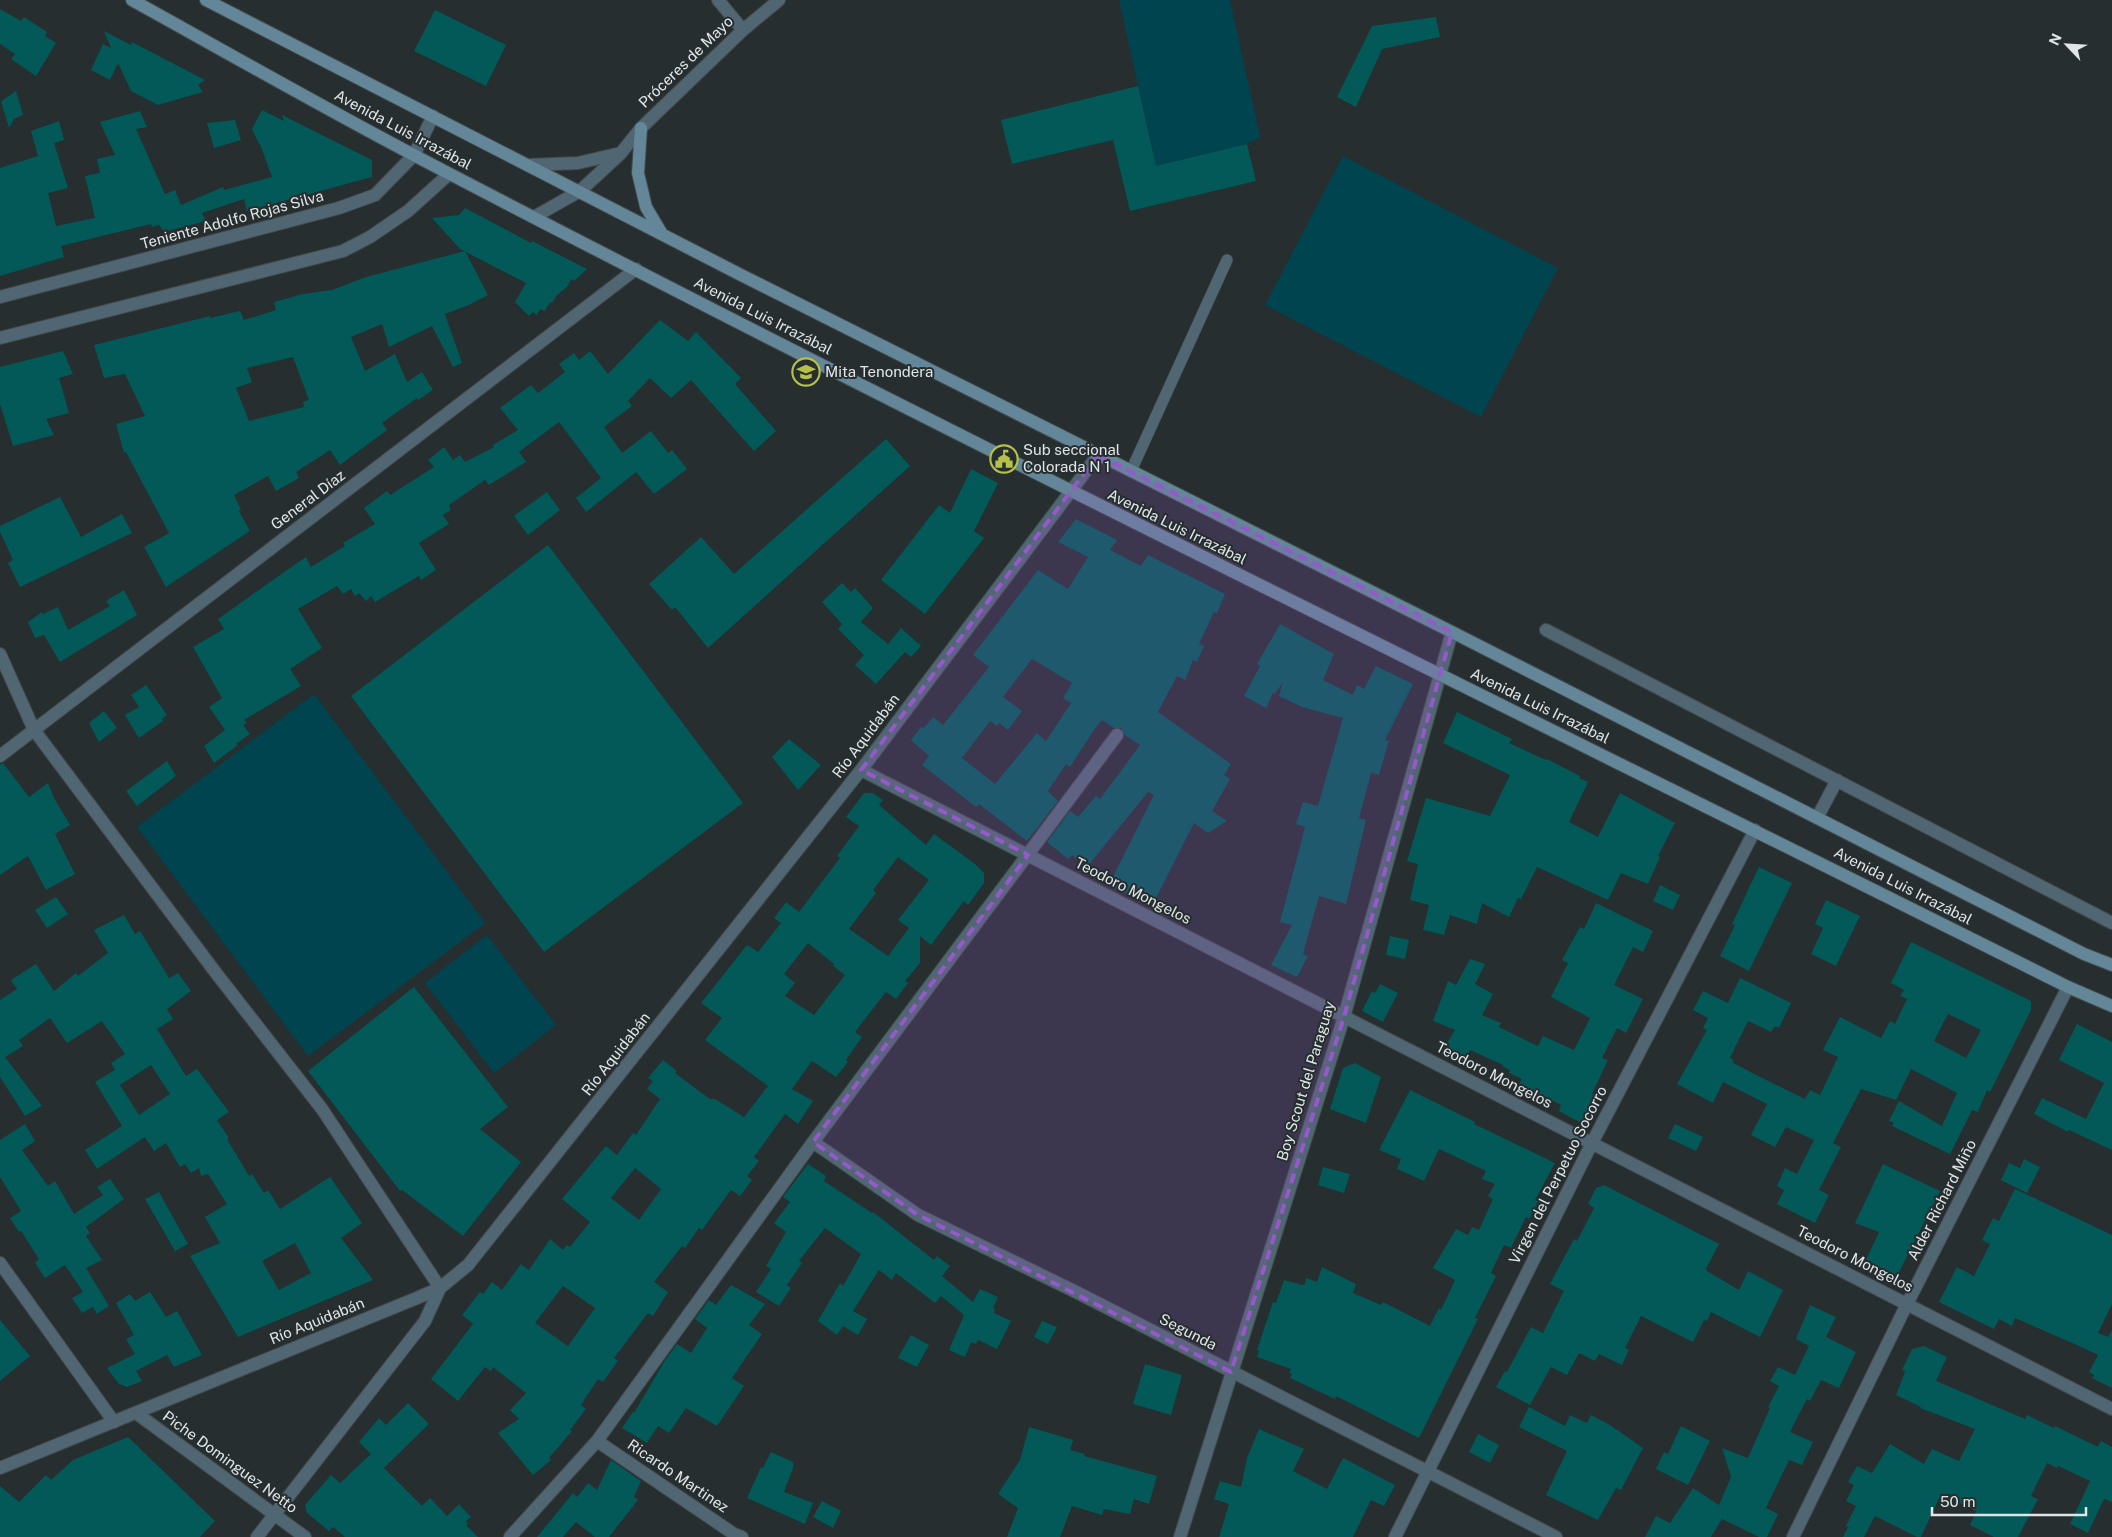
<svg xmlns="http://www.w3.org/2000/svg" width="2112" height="1537" font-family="'Public Sans',sans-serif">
  <rect width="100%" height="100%" fill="#262e30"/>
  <path fill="#00444f" d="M1119 0H1230L1260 137 1247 144 1156 166Z
    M1343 156 1558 268 1481 417 1265 305Z
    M314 694 485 923 308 1056 137 827Z
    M487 935 556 1025 494 1073 425 983Z"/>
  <path fill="#025958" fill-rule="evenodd" d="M0 9 21 21 24 17 47 32 45 36 56 43 36 76 11 59 15 54 0 44Z
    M435 10 506 45 486 86 414 51Z
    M1436 17 1440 37 1382 49 1356 107 1337 97 1372 26Z
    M104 31 131 45 132 42 205 80 198 85 203 92 158 105 131 91 118 63 110 80 91 70 103 44 111 48Z
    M1138 86 1156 166 1247 144 1256 181 1130 211 1113 140 1012 164 1001 120Z
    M16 91 23 115 14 119 9 128 1 101Z
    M262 110 284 121 282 115 372 160V177L247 211 244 199 202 213 206 221 164 232 159 225 152 227 151 224 61 246 64 257 0 276V168L38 156 31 131 59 121 64 140 54 143 68 188 48 193 56 226 95 218 85 176 100 173 97 159 115 155 100 122 140 111 147 127 136 129 165 194 175 190 181 205 223 187 224 190 272 177 260 144H259L252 129Z
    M235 120 241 140 214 148 207 123Z
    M465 208 531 243 532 241 587 269 574 281 571 279 567 287 557 295 552 303 550 302 545 311 540 309 537 315 533 312 529 316 515 302 526 283 460 249 432 218 459 215Z
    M465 251 488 295 469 305 445 314 462 363 453 367 432 326 389 347 382 324 351 337 365 371 395 354 407 382 422 372 433 390 418 400 417 398 382 423 387 430 340 465 330 450 296 472 299 478 276 491 268 476 234 495 241 510 239 511 250 531 166 587 144 547 169 533 126 452 124 453 116 424 145 416 125 374 104 378 94 345 210 316V318L240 311 244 320 276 310 274 302 303 294 332 290 366 277ZM293 357 309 400 303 402 304 407 249 421 236 388 252 382 247 368Z
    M660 320 688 341 696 332 741 378 735 384 776 431 754 451 691 380 671 398 650 378 628 401 632 406 604 427 622 453 651 431 668 453 672 450 687 469 654 494 636 472 586 512 576 498 601 478 559 422 519 452 526 462 489 485 485 480 449 505 451 510 443 515 449 524 419 543 436 570 421 580 419 576 375 602 371 596 366 601 359 593 355 596 351 589 343 594 337 586 298 609 322 648 290 669 301 686 244 720 247 723 243 725 250 734 236 744 238 745 214 763 204 746 225 730 209 707 222 698 193 647 224 629 218 619 297 563 306 557 311 567 345 546 343 543 375 524 364 508 387 491 390 495 434 467 428 460 444 447 453 460 460 455 465 462 494 447 493 445 518 430 500 408 531 385 538 393 565 372 559 364 574 353 579 360 590 351 608 374Z
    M63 351 73 374 59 378 69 413 46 419 54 435 13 446 0 404V367Z
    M886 439 910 466 708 648 675 607 672 610 649 584 701 537 734 574Z
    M971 469 998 483 974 531 984 538 925 614 881 580 939 505 950 513Z
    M547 492 560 510 528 535 514 516Z
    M60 497 81 537 122 514 132 533 20 587 8 563 13 560 0 532V526Z
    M1076 519 1117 540 1110 550 1141 566 1148 555 1225 594 1217 613 1214 612 1199 644 1204 646 1197 662 1193 660 1185 680 1177 676 1158 712 1231 764 1224 775 1230 779 1212 811 1227 821 1208 833 1194 823 1152 906 1109 885 1154 795 1148 792 1087 867 1072 855 1068 859 1047 842 1070 811 1078 817 1096 796 1100 799 1140 745 1125 735 1121 728H1114L1102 720 1096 727 1070 767 1066 764 1048 791 1058 801 1027 841 979 804 976 807 922 765 929 756 911 740 921 727 924 728 933 717 943 725 989 667 973 655 1038 570 1068 589 1088 557 1058 542ZM1032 659 1072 683 1063 698 1071 703 1046 741 1037 733 995 784 962 758 990 721 997 726 999 723 1008 730 1022 711 1003 697Z
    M548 545 743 803 544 952 351 696Z
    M842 583 851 592 855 588 873 608 861 622 888 644 901 628 921 646 911 657 905 652 876 684 855 665 864 655 838 629 842 624 822 602Z
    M124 590 137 615 60 662 44 635 35 638 28 622 42 612 43 614 58 607 68 630 110 606 106 601Z
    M1280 624 1334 654 1323 680 1353 695 1357 685 1364 689 1376 666 1413 684 1385 740 1389 741 1379 775 1371 773 1359 818 1366 820 1346 904 1319 896 1303 954 1308 956 1297 977 1271 965 1292 925 1280 922 1305 827 1296 824 1303 802 1318 806 1343 718 1302 707 1279 696 1283 682 1275 694 1273 693 1266 708 1244 696 1260 666 1257 664Z
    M146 685 167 715 162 719 163 721 139 738 125 715 139 707 131 695Z
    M104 711 117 728 99 742 89 723Z
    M1457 712 1512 739 1509 743 1546 760 1547 759 1580 776 1579 778 1588 782 1569 822 1598 837 1620 793 1675 823 1658 856 1660 857 1648 884 1621 873 1608 900 1537 867 1521 899 1518 898 1509 917 1482 903 1477 924 1450 915 1444 935 1423 930 1429 905 1410 900 1418 864 1407 861 1426 798 1490 816 1510 775 1443 743Z
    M789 739 821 765 798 790 772 757Z
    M167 761 176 776 137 806 126 791Z
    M3 763 29 797 48 783 54 798 70 825 55 834 75 874 46 890 28 856 0 875V764Z
    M864 793H873L883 800 879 805 926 845 934 834 975 864 984 873V883L968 905 964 901 931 945 920 936V963L905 981 908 983 896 999 886 992 868 1015 855 1032 862 1037 846 1060 848 1062 836 1077 812 1061 792 1089 813 1101 798 1124 785 1114 754 1157 759 1161 747 1176 752 1180 740 1196 731 1190 702 1230 699 1228 685 1248 682 1246 654 1282 668 1292 653 1316 648 1313 614 1358 618 1361 603 1382 598 1379 581 1405 586 1409 570 1430 572 1431 549 1458 551 1460 533 1475 498 1433 519 1419 510 1410 526 1393 493 1367 491 1371 485 1367 458 1401 431 1379 473 1324 462 1315 480 1292 483 1294 492 1282 502 1290 521 1264 529 1270 550 1239 563 1250 567 1245 570 1247 590 1222 562 1199 606 1146 617 1155 633 1133 636 1135 660 1099 647 1089 653 1081 648 1078 663 1060 677 1071 675 1073 710 1099H715L744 1117 768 1086 705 1040 722 1018 701 1003 747 945 758 952 781 923 774 918 786 902 799 912 840 858 837 856 859 826 846 817ZM898 857 929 880 898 920 909 928 888 956 849 929 876 893 873 890ZM808 943 834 964 833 966 845 975 814 1015 785 996 795 983 784 974ZM635 1168 661 1189 639 1220 611 1198ZM563 1286 595 1308 568 1346 535 1323Z
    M1759 867 1792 883 1749 971 1720 956 1735 925 1732 924Z
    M1660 885 1680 895 1673 910 1653 901Z
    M56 897 68 914 47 928 35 910Z
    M1826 900 1860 916 1836 966 1811 954 1823 928 1815 924Z
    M1596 903 1653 931 1643 952 1633 947 1614 985 1643 999 1626 1033 1617 1028 1602 1058 1608 1060 1592 1094 1595 1095 1581 1123 1559 1111 1561 1105 1519 1084 1522 1079 1509 1073 1510 1070 1502 1066 1503 1065 1470 1050 1464 1061 1443 1050 1455 1030 1433 1021 1448 981 1456 985 1470 959 1485 964 1475 984 1493 994 1482 1015 1501 1023 1499 1027 1538 1046 1543 1036 1574 1050 1590 1018 1551 997 1568 963 1562 960 1580 927 1584 929Z
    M124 915 135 934 140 931 169 978 178 973 191 991 167 1009 173 1019 157 1029 186 1076 197 1069 229 1112 217 1120 229 1138 227 1139 249 1176 252 1174 264 1193 268 1190 280 1209 330 1177 362 1223 341 1238 373 1280 238 1337 190 1256 220 1243 205 1217 227 1204 208 1174 201 1176 199 1168 191 1173 185 1164 180 1167 166 1143 154 1151 145 1137 97 1169 85 1150 122 1126 95 1082 115 1070 111 1063 125 1054 102 1021 67 1043 50 1018 19 1040 23 1046 5 1057 42 1106 25 1116 0 1077V1000L17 989 11 980 36 964 54 991 76 973 78 976 108 953 94 930ZM151 1065 170 1094 139 1115 120 1085ZM295 1243 311 1273 279 1290 262 1261Z
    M1390 936 1409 940 1405 959 1386 955Z
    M1911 942 2031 1001V1010L1990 1092 1987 1090 1978 1112 1972 1110 1950 1154 1892 1126 1894 1123 1889 1121 1899 1101 1942 1126 1957 1093 1911 1069 1896 1100 1861 1089 1833 1143 1841 1147 1819 1190 1829 1195 1815 1223 1777 1204 1784 1190 1777 1186 1785 1168 1797 1174 1814 1140 1786 1127 1775 1147 1751 1135 1767 1104 1723 1082 1713 1103 1677 1084 1707 1030 1703 1028 1708 1018 1693 1010 1703 991 1728 1003 1740 978 1791 1003 1779 1028 1775 1026 1771 1032 1748 1021 1730 1058 1734 1060 1732 1062 1754 1074 1805 1099 1810 1090 1820 1095 1838 1057 1823 1050 1840 1017 1881 1038 1890 1021 1895 1024 1907 999 1900 996 1904 990 1891 983ZM1948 1014 1981 1030 1966 1058 1934 1041Z
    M1380 984 1398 993 1383 1022 1362 1011 1372 991 1375 993Z
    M414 987 508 1107 480 1129 521 1162 463 1236 402 1190 400 1191 308 1071Z
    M2077 1024 2112 1042V1150L2069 1130 2068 1132 2034 1114 2042 1098 2086 1119 2104 1083 2059 1060Z
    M1355 1063 1381 1077 1366 1123 1330 1109 1343 1068Z
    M1410 1090 1475 1122 1474 1124 1555 1163 1535 1200 1538 1201 1529 1219 1526 1217 1511 1248 1504 1245 1491 1273 1496 1276 1475 1318 1478 1319 1419 1438 1336 1396 1335 1399 1290 1378 1292 1374 1289 1373 1291 1369 1257 1357 1259 1351 1257 1350 1273 1302 1276 1303 1284 1280 1302 1285 1305 1284 1306 1278 1317 1282 1322 1267 1356 1284 1353 1293 1381 1305 1383 1302 1430 1326 1439 1308 1441 1310 1455 1280 1433 1268 1456 1229 1468 1235 1472 1227 1479 1230 1493 1199 1488 1196 1495 1184 1482 1179 1486 1171 1439 1149 1424 1181 1397 1169 1401 1159 1379 1150Z
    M25 1124 35 1141 22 1150 48 1186 55 1181 74 1214 103 1195 97 1187 110 1179 124 1199 86 1227 90 1233 86 1236 102 1260 86 1268 109 1306 97 1314 93 1307 82 1313 72 1298 83 1292 65 1265 45 1278 35 1263 39 1259 21 1231 19 1232 10 1218 21 1211 0 1177V1140Z
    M1675 1124 1703 1137 1696 1151 1668 1138Z
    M2024 1159 2040 1167 2027 1193 2001 1180 2009 1163 2020 1168Z
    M808 1164 826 1176 824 1181 872 1213 873 1212 934 1260 937 1256 950 1266 942 1276 973 1302 980 1289 998 1297 993 1308 995 1310 994 1313 1011 1321 997 1349 978 1340 976 1344 971 1342 965 1357 949 1350 964 1315 941 1296 935 1303 896 1273 892 1280 879 1270 853 1311 867 1319 858 1335 843 1326 837 1335 818 1321 840 1283 843 1286 861 1254 825 1228 799 1261 802 1263 787 1285 791 1288 779 1306 756 1292 771 1269 766 1266 786 1232 774 1223 790 1202 783 1197Z
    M1883 1164 1940 1191 1897 1276 1866 1260 1879 1232 1855 1223Z
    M1323 1167 1350 1174 1344 1193 1318 1185Z
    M1604 1185 1719 1244 1706 1269 1707 1271 1739 1290 1748 1271 1783 1290 1760 1337 1711 1312 1707 1321 1704 1320 1693 1342 1641 1316 1625 1348 1629 1350 1622 1365 1599 1354 1595 1361 1579 1353 1567 1375 1551 1367 1530 1405 1496 1387 1505 1371 1507 1372 1531 1327 1543 1333 1564 1291 1550 1284 1574 1239 1577 1241 1594 1208 1588 1204 1596 1188Z
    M2015 1189 2112 1235V1304L2098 1333 2108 1337 2112 1330V1388L2092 1378 2094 1375 2089 1372 2098 1355 2079 1346 2015 1318 2012 1326 1999 1319 1994 1329 1939 1302 1957 1267 1974 1276 1990 1244 1982 1240 1993 1218 1999 1221Z
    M159 1192 188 1244 175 1251 145 1199Z
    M731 1285 765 1304 749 1325 762 1334 732 1378 744 1386 717 1426 686 1408 669 1433 658 1426 647 1443 622 1428 633 1412 634 1413 664 1362 677 1344 691 1353 707 1328 695 1319 709 1300 716 1305Z
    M150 1292 166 1317 177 1311 202 1355 174 1367 167 1355 136 1371 142 1381 127 1387 119 1384 107 1368 135 1354 126 1339 134 1335 116 1303 130 1294 135 1301Z
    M1810 1305 1836 1317 1826 1337 1856 1352 1839 1388 1821 1380 1810 1401 1807 1399 1790 1432 1813 1442 1802 1465 1789 1460 1766 1508 1778 1514 1767 1537H1759L1722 1519 1711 1537H1645L1656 1516 1670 1523 1693 1488 1719 1505 1731 1477 1722 1448 1748 1458 1770 1408 1768 1407 1779 1386 1770 1381 1778 1367 1795 1375 1809 1346 1796 1339Z
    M0 1320 30 1356 0 1381Z
    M1042 1321 1057 1327 1048 1344 1034 1337Z
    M911 1335 929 1345 917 1367 898 1358Z
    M1924 1346 1947 1357 1936 1381 2025 1419 2027 1415 2054 1428 2055 1426 2098 1447 2101 1441 2112 1447V1502L2104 1499 2088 1533 2070 1524 2090 1481 2058 1466 2057 1468 2047 1463 2031 1496 2038 1499 2018 1537H1994L1970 1525 1976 1511 1941 1494 1921 1537H1917L1875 1516 1864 1537H1843L1848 1527 1846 1526 1856 1506 1846 1501 1854 1485 1848 1482 1857 1466 1872 1473 1890 1444 1924 1464 1932 1449 1959 1461 1975 1429 1920 1408 1921 1407 1896 1395 1905 1372 1902 1370 1912 1349Z
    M1145 1364 1182 1375 1171 1415 1133 1404Z
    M408 1403 429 1424 384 1468 422 1506 430 1498 447 1516 459 1504 471 1517 466 1521 468 1524 466 1525 478 1537H345L333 1527 329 1531 307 1513 305 1505 331 1475 340 1483 371 1454 359 1442 379 1418 386 1425Z
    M1529 1407 1565 1426 1570 1415 1587 1423 1591 1415 1610 1425 1643 1448 1621 1490 1616 1488 1598 1520 1546 1495 1567 1451 1519 1427Z
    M1681 1426 1710 1441 1688 1485 1656 1469 1664 1452 1668 1454Z
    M1029 1427 1073 1440 1070 1450 1085 1454 1084 1456 1157 1476 1149 1504 1134 1499 1130 1514 1104 1509 1102 1515 1072 1506 1060 1537H1007L1018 1508 998 1494 1020 1460Z
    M1259 1429 1304 1449 1293 1471 1327 1489 1343 1458 1395 1485 1384 1506 1371 1500 1353 1537H1219L1229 1504 1214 1499 1220 1481 1241 1487 1247 1458Z
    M1478 1434 1499 1445 1490 1463 1469 1452Z
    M128 1437 215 1521 200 1537H0V1486L19 1502 46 1475 51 1480 73 1460Z
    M771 1452 793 1462V1468L784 1492 813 1503 805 1524 747 1498 761 1467 763 1468Z
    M611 1460 641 1481 634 1497 638 1500 609 1537H595L576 1522 563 1537H537L573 1493 577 1497 588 1483 597 1490Z
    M822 1501 841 1511 833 1528 813 1517Z"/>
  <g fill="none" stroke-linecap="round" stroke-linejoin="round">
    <g stroke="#444b4d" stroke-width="12">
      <path id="service" d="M1131 471 1227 260"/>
    </g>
    <g stroke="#444b4d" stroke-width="14">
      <path id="minor" d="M718 0 743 30
        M528 165 578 163 621 153
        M534 217 580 191 621 153 641 128 743 30 779 0
        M0 297 339 208 375 195 414 155 433 116
        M0 338 343 251 370 237 408 211 449 174
        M1546 630 2112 923
        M0 654 34 730 216 973 322 1109 440 1288 425 1321 257 1537
        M0 756 636 269
        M861 770 2112 1409
        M1817 818 1837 780
        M813 1142 918 1215 1076 1292 1556 1537
        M0 1263 114 1422
        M136 1413 305 1537
        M597 1441 734 1534 742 1537
        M0 1468 417 1298 440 1288 468 1265 861 770 1098 455
        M510 1537 597 1441 813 1142 1117 735
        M1180 1537 1344 1017 1452 632
        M1395 1537 1592 1143 1755 830
        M1793 1537 1907 1304 2068 987"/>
    </g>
    <g stroke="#444b4d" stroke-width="14">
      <path id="secondary" d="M132 0C237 58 341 118 448 173 984 452 1528 717 2068 987L2112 1006
        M206 0 743 276 1452 632 2084 954 2112 965
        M641 128 638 173 646 207 662 234"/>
    </g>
    <use href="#service" stroke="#506672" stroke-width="11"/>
    <use href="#minor" stroke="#506672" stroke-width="12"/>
    <use href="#secondary" stroke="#638699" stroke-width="12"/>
  </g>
  <path fill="#945ac9" fill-opacity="0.2" stroke="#945ac9" stroke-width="4" stroke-dasharray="10 6" stroke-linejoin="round" d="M1098 455 1452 632 1344 1017 1231 1372 918 1215 813 1142 1028 855 861 770Z"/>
  <defs>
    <g id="school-ring" transform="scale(1.4375)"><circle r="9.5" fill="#262e30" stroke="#b7c147" stroke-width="1.5"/><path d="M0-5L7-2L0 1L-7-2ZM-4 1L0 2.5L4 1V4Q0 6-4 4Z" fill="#b7c147"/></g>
    <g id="civic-ring" transform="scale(1.4375)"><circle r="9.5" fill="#262e30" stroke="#b7c147" stroke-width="1.5"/><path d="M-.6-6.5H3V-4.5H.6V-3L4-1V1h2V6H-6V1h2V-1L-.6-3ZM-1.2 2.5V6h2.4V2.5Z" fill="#b7c147"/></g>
  </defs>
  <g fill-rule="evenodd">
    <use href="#school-ring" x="806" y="372"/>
    <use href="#civic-ring" x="1004" y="459"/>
  </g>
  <g text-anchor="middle" stroke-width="4" stroke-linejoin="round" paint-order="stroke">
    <g font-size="15" fill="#e0e6e7" stroke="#262e30">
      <text transform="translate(686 62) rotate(-44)" y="5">Próceres de Mayo</text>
      <text transform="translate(403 130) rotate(28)" y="5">Avenida Luis Irrazábal</text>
      <text transform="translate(232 220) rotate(-15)" y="5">Teniente Adolfo Rojas Silva</text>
      <text transform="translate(763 316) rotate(27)" y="5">Avenida Luis Irrazábal</text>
      <text transform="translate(308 500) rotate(-37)" y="5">General Díaz</text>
      <text transform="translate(1177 527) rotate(26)" y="5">Avenida Luis Irrazábal</text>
      <text transform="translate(1540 706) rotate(26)" y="5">Avenida Luis Irrazábal</text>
      <text transform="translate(866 736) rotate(-53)" y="5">Río Aquidabán</text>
      <text transform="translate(1903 886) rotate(27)" y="5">Avenida Luis Irrazábal</text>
      <text transform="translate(1133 891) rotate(27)" y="5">Teodoro Mongelos</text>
      <text transform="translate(616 1054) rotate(-52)" y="5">Río Aquidabán</text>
      <text transform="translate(1494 1075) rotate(27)" y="5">Teodoro Mongelos</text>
      <text transform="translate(1306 1081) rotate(-73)" y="5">Boy Scout del Paraguay</text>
      <text transform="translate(1558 1175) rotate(-63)" y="5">Virgen del Perpetuo Socorro</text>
      <text transform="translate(1942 1200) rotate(-63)" y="5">Alder Richard Miño</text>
      <text transform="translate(1855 1259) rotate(27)" y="5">Teodoro Mongelos</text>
      <text transform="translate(317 1321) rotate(-22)" y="5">Río Aquidabán</text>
      <text transform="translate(1188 1332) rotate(27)" y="5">Segunda</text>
      <text transform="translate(230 1462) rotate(36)" y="5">Piche Dominguez Netto</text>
      <text transform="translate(678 1476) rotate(34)" y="5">Ricardo Martinez</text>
    </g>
    <g font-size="15" fill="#e0e6e7" stroke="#262e30" text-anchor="start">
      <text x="825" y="377">Mita Tenondera</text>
      <text x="1023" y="455">Sub seccional<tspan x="1023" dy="17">Colorada N 1</tspan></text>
    </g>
  </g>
  <g transform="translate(2067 45) rotate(295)" stroke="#262e30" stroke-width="4" paint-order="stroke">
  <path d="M0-4L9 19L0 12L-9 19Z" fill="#e0e6e7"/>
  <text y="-8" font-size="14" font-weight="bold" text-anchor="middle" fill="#e0e6e7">N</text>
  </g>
  <path d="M1932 1507v8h154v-8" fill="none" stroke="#e0e6e7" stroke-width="2.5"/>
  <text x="1940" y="1507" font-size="15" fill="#e0e6e7" stroke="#262e30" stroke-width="4" paint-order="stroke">50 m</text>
</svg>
